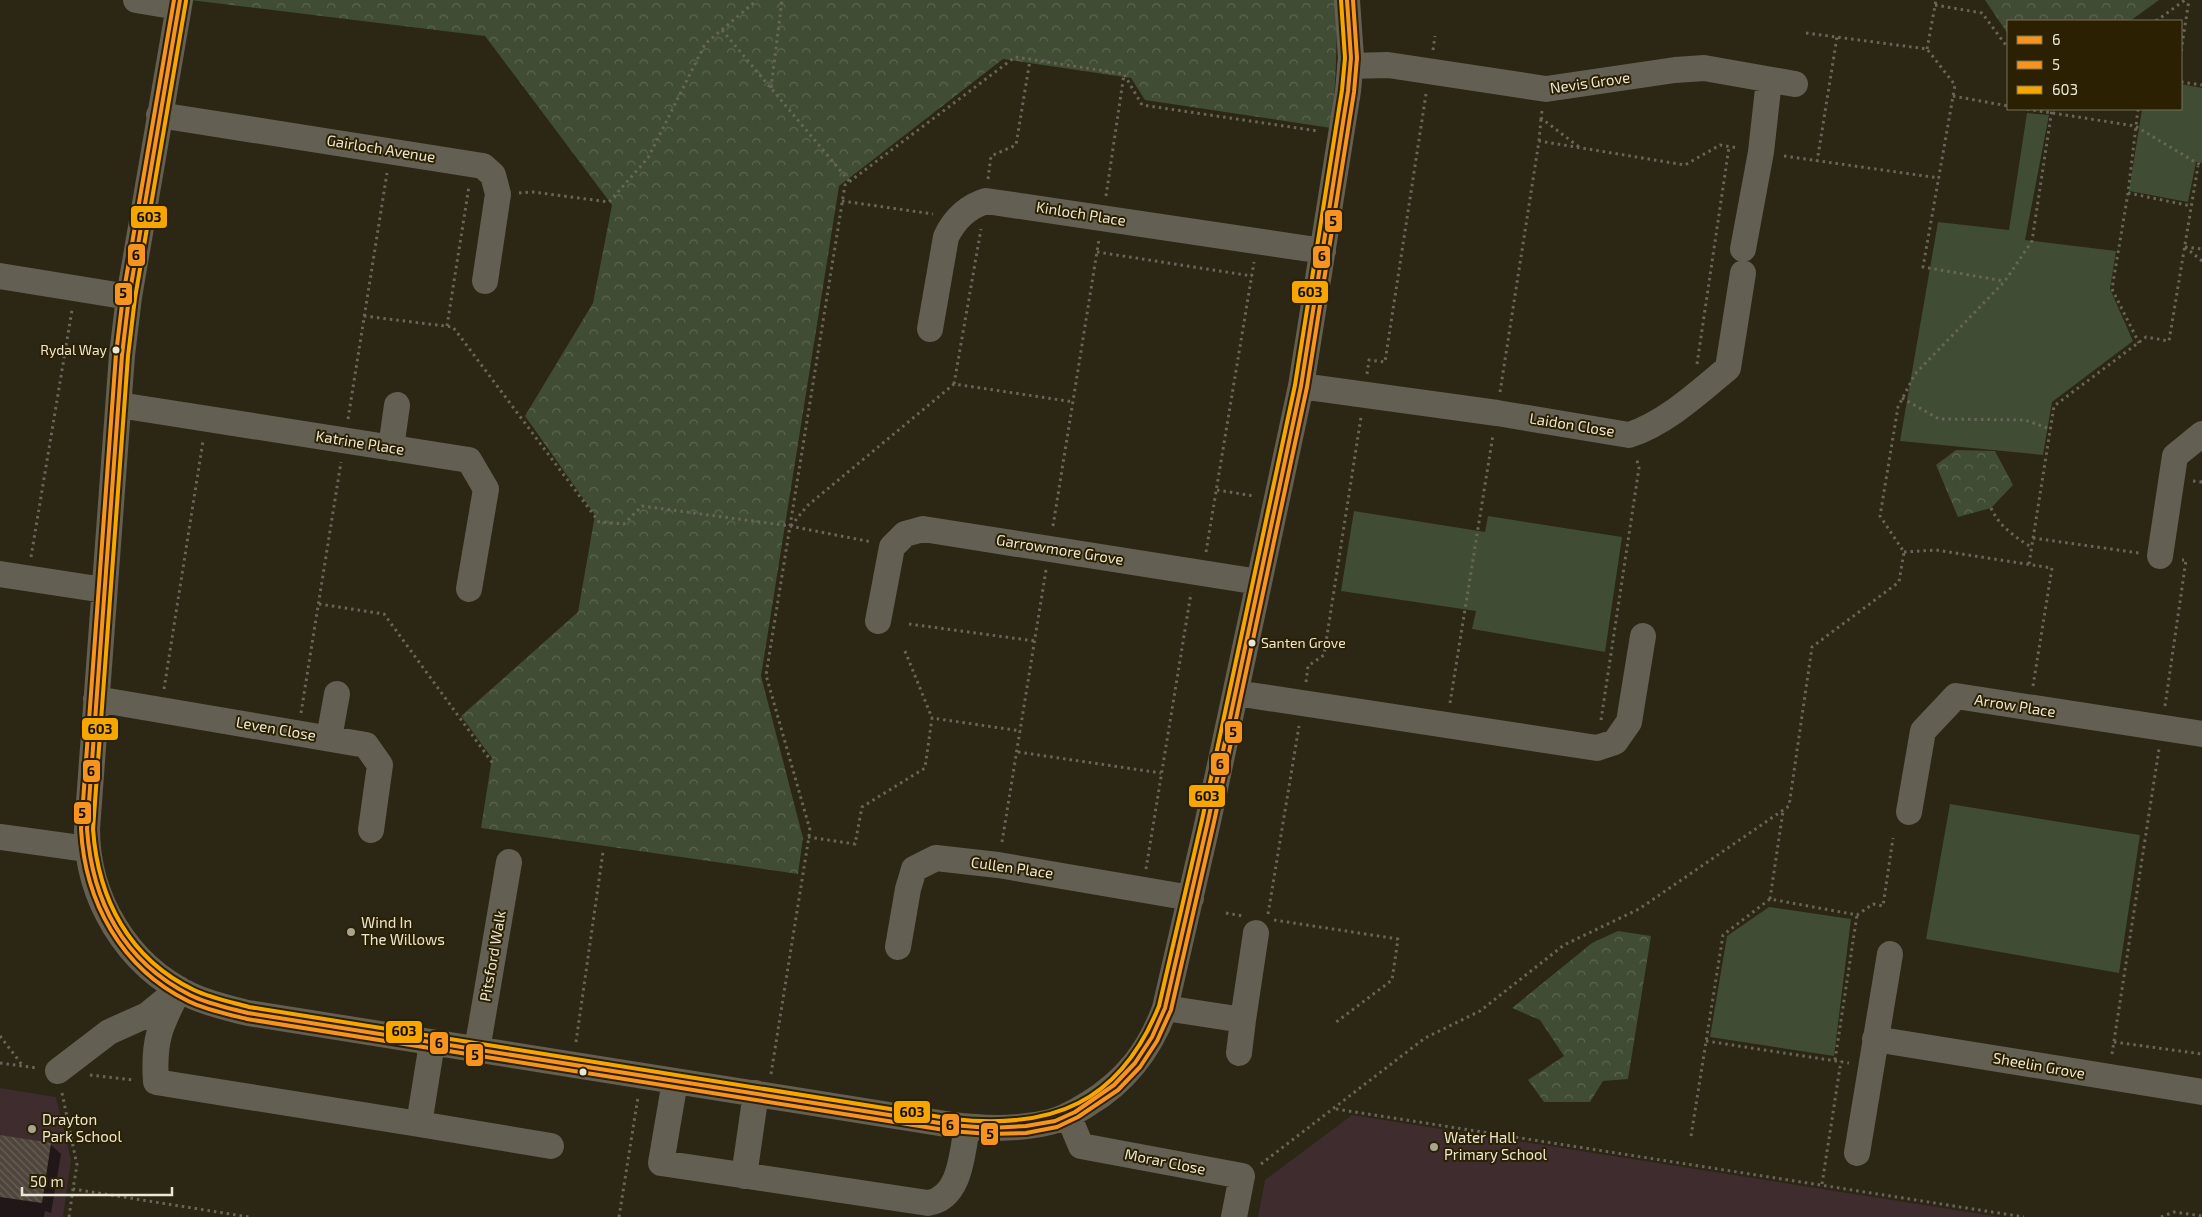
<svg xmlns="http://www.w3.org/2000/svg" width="2202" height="1217" font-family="'Exo 2',sans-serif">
  <defs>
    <pattern id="park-crowns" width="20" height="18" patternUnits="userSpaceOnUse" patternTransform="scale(1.25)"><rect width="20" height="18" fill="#404c34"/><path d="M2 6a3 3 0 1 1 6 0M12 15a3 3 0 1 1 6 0" fill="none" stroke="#5c6650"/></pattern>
    <pattern id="building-back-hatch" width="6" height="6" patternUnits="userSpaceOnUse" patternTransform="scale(1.25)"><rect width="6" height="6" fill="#4f453c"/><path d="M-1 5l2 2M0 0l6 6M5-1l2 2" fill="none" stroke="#686057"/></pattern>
  </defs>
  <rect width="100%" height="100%" fill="#2c2615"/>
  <path fill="#3e2c2f" d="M0 1088 56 1097 71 1160 63 1217H0Z
    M1352 1115 2000 1217H1258L1265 1180Z"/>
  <path fill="#404c34" d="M2181 84 2202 88V163L2196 162 2188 202 2129 191 2142 109H2181Z
    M2027 113 2049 115 2025 240 2116 251 2110 289 2133 341 2052 402 2043 455 1900 441 1938 222 2009 230Z
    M1354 511 1485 532 1488 516 1622 537 1605 652 1472 629 1476 611 1341 591Z
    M1950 804 2140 835 2119 973 1926 939Z
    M1769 907 1851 919 1834 1056 1710 1037 1727 936Z"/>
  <path fill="url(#park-crowns)" d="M1335 0C1338 44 1336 85 1331 128L1145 100 1131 78 1003 59 839 186 761 676 803 838 798 874 481 828 492 758 461 716 578 612 595 515 525 416 593 303 612 205 485 36 190 0Z
    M1985 0H2159L2130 21H2008V34Z
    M1956 450 1995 451 2013 485 1991 508 1958 517 1936 465Z
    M1618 931 1651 936 1628 1079 1603 1081 1590 1102H1544L1528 1080 1564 1056 1540 1020 1512 1008 1592 943Z"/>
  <path fill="#0007" d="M0 1136 50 1144 61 1154 51 1213 45 1211 44 1217H0Z"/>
  <path fill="url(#building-back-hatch)" d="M0 1135 51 1143 42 1203 0 1197Z"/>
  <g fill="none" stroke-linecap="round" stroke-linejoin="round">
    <path stroke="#68655a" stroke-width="3" stroke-dasharray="2.5 4" stroke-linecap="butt" d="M1935 5 1982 13 2008 48
      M2156 21 2185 0
      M722 30 850 182
      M1806 33 1927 49 1955 85 1923 267 2004 281
      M1927 49 1936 0
      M1433 50 1435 36
      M2181 51 2189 0
      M2181 82 2202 85
      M771 88 782 0
      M1953 96 2008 106
      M2027 109 2135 126 2202 166
      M2138 109 2128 193 2112 289 2139 343
      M1542 111 1541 118 1579 147
      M1539 141 1541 119
      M1784 156 1939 178
      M1817 162 1837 37
      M988 179 991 156 1016 145 1030 60
      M519 193 533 192 609 202 648 158 705 44 757 0
      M2128 193 2191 206
      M1106 196 1124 74
      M842 201 933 214
      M2185 247 2202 261
      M2185 247 2202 249
      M1097 252 1252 276
      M364 316 453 327 599 522 624 524 642 506 790 526 872 542
      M447 326 469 186
      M1697 364 1729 147
      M1367 374 1369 360 1385 362 1426 94
      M954 384 981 229
      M1500 392 1539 141 1685 165 1720 145 1738 148
      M1902 398 1939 419 2025 420 2050 429
      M348 419 387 173
      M2193 481 2202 482
      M1217 490 1254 496
      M1991 508C1999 526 2015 537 2031 547
      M791 526 807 506 954 384 1074 402
      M1053 526 1099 239
      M2033 538 2139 553
      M1206 552 1254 262
      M1904 552 1936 550 2052 568 2033 686
      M31 557 72 310
      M2029 564 2054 406 2146 337 2169 341 2198 166
      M319 604 384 614 494 765
      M909 624 1035 641
      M905 651 932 718
      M1306 682 1308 666 1324 655 1361 417
      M164 689 203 441
      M1450 703 1493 435
      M2165 706 2186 560H2182
      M301 713 341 462
      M1601 720 1639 468 1636 457
      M1018 752 1161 773
      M808 837 855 844 862 807 925 768 932 718 1021 731
      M1002 842 1046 570
      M1146 869 1191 593
      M1770 899 1783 811
      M1226 913 1243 916
      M1268 914 1299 726
      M1274 920 1398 939 1392 980 1335 1023
      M0 1036 23 1066
      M1706 1041 1849 1063
      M576 1042 603 852
      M2114 1042 2202 1054
      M2112 1054 2159 749
      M1835 1060 1857 915
      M0 1063 37 1068
      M771 1074 810 830 766 675 845 185 1015 57 1124 74 1142 105 1318 131
      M90 1075 133 1080
      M62 1093 77 1165 73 1189 249 1217
      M1336 1109 2024 1217
      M1691 1136 1723 935 1770 899 1857 915 1873 904 1883 906 1893 838
      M1261 1164 1425 1038 1480 1011 1564 945 1639 909 1789 806 1812 647 1899 582 1904 552 1880 516 1898 407 1915 374 2005 281 2032 241 2052 109
      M1822 1184 1841 1061
      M69 1217 73 1189
      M619 1217 638 1097
      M2161 1217 2174 1212 2202 1216"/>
    <path stroke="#635f52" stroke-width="26" d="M136 0 178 7
      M180 0 129 297 122 355 87 829C87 898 127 965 190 995 209 1004 228 1008 248 1013L952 1125C985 1129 1018 1130 1050 1122 1063 1119 1077 1111 1088 1104 1126 1081 1150 1050 1165 1008L1208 821 1301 386 1348 91 1351 58 1347 0
      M1350 66 1388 65 1546 89 1675 70 1704 68 1795 84
      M159 115 483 166 493 175 498 194 485 281
      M1743 249 1761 152 1769 80
      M0 276 129 297
      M930 329 946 237C954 220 967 207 986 201L1323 251
      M1301 386 1497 413 1629 435C1666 423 1699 392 1728 368L1743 273
      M119 405 469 460 486 489 469 589
      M391 448 397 405
      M2160 556 2175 456 2202 434
      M0 574 104 590
      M878 621 892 547 905 534 923 529 1259 582
      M1236 693 1597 748 1615 742 1629 722 1643 636
      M96 699 366 745 380 765 371 830
      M329 738 337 694
      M1909 812 1923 731 1956 696 2202 734
      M0 837 87 849
      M898 947 908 889 914 869 936 858 998 865 1191 898
      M1165 1008 1243 1020 1256 933
      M1875 1039 2202 1092
      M477 1050 509 862
      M1239 1053 1243 1020
      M58 1071 109 1032 147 1015 179 989C160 1026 153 1040 156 1082L419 1124 432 1043
      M675 1081 661 1163 928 1203C961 1198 962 1153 967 1127
      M1068 1115 1081 1146 1242 1176 1234 1217
      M419 1124 551 1146
      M1857 1153 1890 954
      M744 1176 756 1093"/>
    <g stroke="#2b2102" stroke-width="8">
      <path id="bus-1" d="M180 0 129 297 122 355 87 829C92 901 123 961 190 995 208 1004 229 1008 248 1013L952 1125 989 1128 1026 1126 1055 1121 1075 1112 1114 1085 1135 1063 1152 1037 1165 1008 1208 821 1301 386 1348 91 1351 58 1347 0"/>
    </g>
    <g stroke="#2b2102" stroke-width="8">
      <path id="bus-2" d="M174 0 123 296 116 354 81 829C85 902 121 968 188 1001 206 1010 227 1014 247 1019L951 1131 989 1134 1026 1133 1057 1127 1078 1117 1118 1090 1140 1067 1157 1041 1171 1010 1214 822 1307 387 1354 92 1357 58 1353 0"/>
    </g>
    <g stroke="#2b2102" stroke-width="8">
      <path id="bus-3" d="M186 1 135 298 128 356 93 829C98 899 129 959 194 990 211 998 231 1002 249 1007L953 1119C1052 1130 1120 1103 1159 1006L1202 820 1295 385 1342 90 1345 58 1341 0"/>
    </g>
    <use href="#bus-1" stroke="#f6941f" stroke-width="4"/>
    <use href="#bus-2" stroke="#f6941f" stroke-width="4"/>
    <use href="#bus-3" stroke="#f7a600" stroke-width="4"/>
  </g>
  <g fill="#ece6d5" stroke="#2b2102" stroke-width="2">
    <circle cx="116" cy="350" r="4.5"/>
    <circle cx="1252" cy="643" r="4.5"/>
    <circle cx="583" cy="1072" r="4.5"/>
  </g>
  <g fill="#a9a392" stroke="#2b2102" stroke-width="2">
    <circle cx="351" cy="932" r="5"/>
    <circle cx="32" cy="1129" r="5"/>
    <circle cx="1434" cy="1147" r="5"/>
  </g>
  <g text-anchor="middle" stroke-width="4" stroke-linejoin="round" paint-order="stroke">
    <g font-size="14" fill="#ece6d5" stroke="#2b2102" text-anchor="end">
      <text x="107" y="355">Rydal Way</text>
      <text x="1261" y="648" text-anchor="start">Santen Grove</text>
    </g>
    <g font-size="15" fill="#ece6d5" stroke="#2b2102">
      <text transform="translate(1590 83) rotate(-8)" y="5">Nevis Grove</text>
      <text transform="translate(381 149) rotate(9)" y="5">Gairloch Avenue</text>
      <text transform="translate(1081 214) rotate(9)" y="5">Kinloch Place</text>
      <text transform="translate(1572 425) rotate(9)" y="5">Laidon Close</text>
      <text transform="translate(360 443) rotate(9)" y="5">Katrine Place</text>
      <text transform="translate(1060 550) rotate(9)" y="5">Garrowmore Grove</text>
      <text transform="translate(2015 706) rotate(9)" y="5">Arrow Place</text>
      <text transform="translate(276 729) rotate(10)" y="5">Leven Close</text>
      <text transform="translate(1012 868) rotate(8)" y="5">Cullen Place</text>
      <text transform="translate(493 956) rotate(-80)" y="5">Pitsford Walk</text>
      <text transform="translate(2039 1066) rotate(10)" y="5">Sheelin Grove</text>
      <text transform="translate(1165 1162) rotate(11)" y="5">Morar Close</text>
    </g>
    <g font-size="15" fill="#ece6d5" stroke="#2b2102" text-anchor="start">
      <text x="361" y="928">Wind In<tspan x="361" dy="17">The Willows</tspan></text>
      <text x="42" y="1125">Drayton<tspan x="42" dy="17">Park School</tspan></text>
      <text x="1444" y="1143">Water Hall<tspan x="1444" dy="17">Primary School</tspan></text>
    </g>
  </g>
  <g stroke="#2b2102" stroke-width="2">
    <rect x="130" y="205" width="38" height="24" rx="5" fill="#f7a600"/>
    <rect x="1324" y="209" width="19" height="24" rx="5" fill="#f6941f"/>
    <rect x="127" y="243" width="19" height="24" rx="5" fill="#f6941f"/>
    <rect x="1312" y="245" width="19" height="24" rx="5" fill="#f6941f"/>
    <rect x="1291" y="280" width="38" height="24" rx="5" fill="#f7a600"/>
    <rect x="114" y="282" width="19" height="24" rx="5" fill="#f6941f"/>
    <rect x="81" y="717" width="38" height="24" rx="5" fill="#f7a600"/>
    <rect x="1224" y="720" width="19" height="24" rx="5" fill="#f6941f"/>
    <rect x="1210" y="752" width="20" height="24" rx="5" fill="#f6941f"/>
    <rect x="82" y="759" width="19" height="24" rx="5" fill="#f6941f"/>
    <rect x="1188" y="784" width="38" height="24" rx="5" fill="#f7a600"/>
    <rect x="73" y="801" width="19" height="24" rx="5" fill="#f6941f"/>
    <rect x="385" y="1020" width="38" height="24" rx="5" fill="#f7a600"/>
    <rect x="429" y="1031" width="20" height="24" rx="5" fill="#f6941f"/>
    <rect x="465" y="1043" width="19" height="24" rx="5" fill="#f6941f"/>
    <rect x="893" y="1100" width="38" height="24" rx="5" fill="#f7a600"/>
    <rect x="941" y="1113" width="19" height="24" rx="5" fill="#f6941f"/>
    <rect x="980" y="1122" width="19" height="24" rx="5" fill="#f6941f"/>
  </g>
  <g font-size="14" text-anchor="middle" font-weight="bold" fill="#111">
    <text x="149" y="222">603</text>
    <text x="1333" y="226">5</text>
    <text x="136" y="260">6</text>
    <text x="1322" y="261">6</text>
    <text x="1310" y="297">603</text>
    <text x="123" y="298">5</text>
    <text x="100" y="734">603</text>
    <text x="1233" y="737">5</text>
    <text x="1220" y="769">6</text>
    <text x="91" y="776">6</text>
    <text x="1207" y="801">603</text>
    <text x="82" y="818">5</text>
    <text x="404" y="1036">603</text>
    <text x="439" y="1048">6</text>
    <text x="475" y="1060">5</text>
    <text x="912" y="1117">603</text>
    <text x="950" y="1130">6</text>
    <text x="990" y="1139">5</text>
  </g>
  <rect x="2007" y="20" width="175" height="90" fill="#2b2102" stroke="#787056"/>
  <rect x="2017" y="36" width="25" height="8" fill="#f6941f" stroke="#787056"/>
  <text x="2052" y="45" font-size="15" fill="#ece6d5">6</text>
  <rect x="2017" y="61" width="25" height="8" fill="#f6941f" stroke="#787056"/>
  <text x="2052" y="70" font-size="15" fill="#ece6d5">5</text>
  <rect x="2017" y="86" width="25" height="8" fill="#f7a600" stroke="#787056"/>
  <text x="2052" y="95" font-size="15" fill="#ece6d5">603</text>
  <path d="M22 1187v8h150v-8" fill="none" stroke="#ece6d5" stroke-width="2.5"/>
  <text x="30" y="1187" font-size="15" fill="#ece6d5" stroke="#2b2102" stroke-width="4" paint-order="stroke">50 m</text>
</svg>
